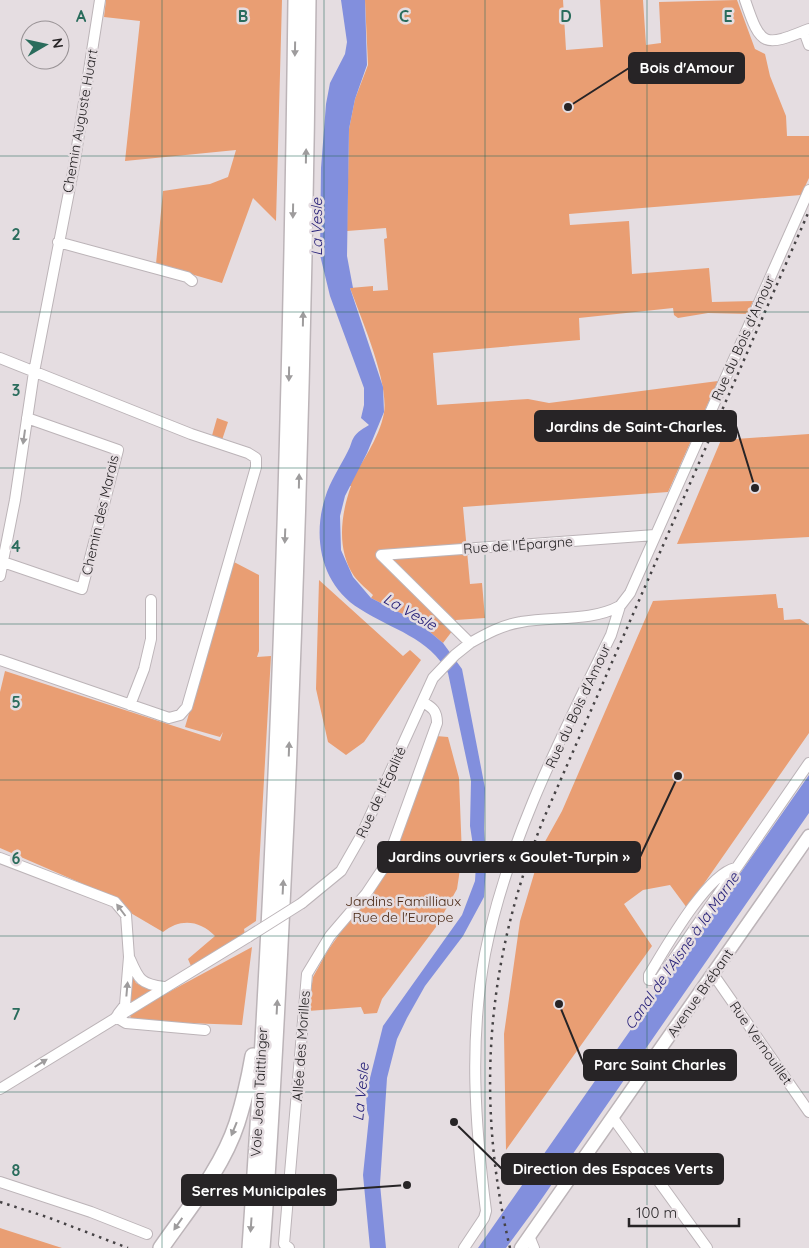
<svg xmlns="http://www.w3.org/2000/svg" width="809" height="1248" font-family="Quicksand,sans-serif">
  <rect width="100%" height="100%" fill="#e5dde1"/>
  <path fill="#e99e73" d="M106 0H282L276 221 253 198 222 283 156 264 163 191 210 184 228 177 236 150 125 161 140 21 104 17Z
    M365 0H563L566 50 603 47 600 0H643L646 45 661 43 659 2 737 0 755 49 765 54 770 76 786 116 787 136H809V178L801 195 569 214 570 225 629 221 632 274 709 268 712 302 753 301 748 314 708 313 678 318 674 315 673 308 579 318 580 340 433 353 437 405 528 399 549 403 718 381 668 492 463 507 470 584 482 583 485 618 456 620 453 630 443 643 418 622 371 598 373 595C367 589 359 583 354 576 336 549 341 514 351 486H348C361 463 379 439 384 413 389 382 361 318 350 288L373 286V291L388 290 384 239 387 238 386 228 347 231 349 129 355 99 368 65Z
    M217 418 228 422 221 443 211 439Z
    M809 434V537L677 544 721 440Z
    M234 562 259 575V651L257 657 271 656 256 921 244 929 245 934 191 966 188 959 215 936C200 920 180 918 163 932L129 912 120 900 0 848V692L5 671 220 741 223 732 220 737 185 727Z
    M319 580 403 656 410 650 421 660 364 742 346 755 328 742 316 689Z
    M776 594 778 608H783L784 620 800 619 809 625V733L687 908 670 885 643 890 624 904 652 946 506 1150 504 1034 520 921 542 847 562 811 653 601Z
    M436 736 448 737 459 778 462 856 457 889 436 927 382 999 377 1013 364 1014 361 1007 308 1011 313 977 328 950 386 869Z
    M252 947 242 1025 131 1021 130 1013Z
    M131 974 136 983 152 991 128 1006Z
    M0 1228 6 1230 62 1248H0Z"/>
  <path fill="#828fdd" d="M341 0H365L367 65 355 99 349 129 347 256 353 288H350L383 387 384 412 367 453 345 496 340 516 341 550 353 577 371 598 418 622 443 643 462 669 485 788 484 829 486 866 484 897 463 936 425 986 407 1018 397 1039 387 1078 380 1184 386 1248H370L363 1175 369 1117 367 1110 366 1094 383 1026 462 915 475 881 476 865 470 826 471 781 448 673C429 637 392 630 360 609 322 586 312 539 325 498 330 481 340 467 348 451 351 446 351 441 354 437 357 432 364 428 369 425L361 418 364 405V388L330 296 320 255 321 168 326 104 330 83 345 54 347 42Z
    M809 775V813L534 1210 506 1248H478Z"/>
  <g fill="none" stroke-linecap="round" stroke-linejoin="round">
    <g stroke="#bcb4b8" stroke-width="12">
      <path id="minor" d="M745 0C761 48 764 47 809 29
        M804 31 809 45
        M58 242 187 277 192 281
        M0 358 191 434 248 453 256 458V467L187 707 180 715 169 718 0 660
        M381 555 470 643C486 634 502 625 521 622 553 616 590 622 620 606
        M381 555 655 535
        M3 562 82 589 118 450 27 418
        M0 576 15 500 34 372 74 166 100 0
        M130 705 144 669 151 639V600
        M0 858 115 902 126 915 129 957 125 1005 118 1014
        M735 868C706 875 665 949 649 975V980H659L809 763
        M302 903 341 871 361 836 433 678 455 655 470 643
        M130 959C139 980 141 984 164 987
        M713 974 809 1112
        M116 1017 126 1023 205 1030
        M0 1089 248 937
        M613 1118 707 1248
        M0 1182 91 1212 147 1234
        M529 1236 534 1248
        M289 1248 284 1244 307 974 330 936 366 894 386 864 437 723C437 711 433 708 423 702
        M464 1248 484 1218 486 1211C475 1125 469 1040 485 954 507 842 561 737 611 635L620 606 630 593 809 190"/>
    </g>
    <g stroke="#bcb4b8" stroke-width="15">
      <path id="major" d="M521 1248 809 836"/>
    </g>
    <g stroke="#bcb4b8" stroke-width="18">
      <path id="highway" d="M161 1248C188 1209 222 1169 237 1123 244 1101 249 1079 253 1056
        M250 1248C279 833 291 416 296 0
        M262 1248C273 1106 279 964 286 822 298 548 305 274 308 0"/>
    </g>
    <use href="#minor" stroke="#fff" stroke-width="10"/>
    <use href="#major" stroke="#fff" stroke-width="12"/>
    <use href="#highway" stroke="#fff" stroke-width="15"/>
    <path stroke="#464345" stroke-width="2.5" stroke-dasharray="2.5 5" stroke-linecap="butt" d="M0 1202 47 1217 128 1248
      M510 1248C475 1100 486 960 544 818L809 211"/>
    <g stroke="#bcb4b8" stroke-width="12" stroke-linecap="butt">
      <path id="minor-bridge" d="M248 937 302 903"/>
    </g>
    <use href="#minor-bridge" stroke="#fff" stroke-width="10"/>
  </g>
  <defs><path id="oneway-solid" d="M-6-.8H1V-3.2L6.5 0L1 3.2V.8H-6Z" transform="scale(1.25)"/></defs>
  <g fill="#9e9c9d">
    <use href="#oneway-solid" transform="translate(295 49) rotate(91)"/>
    <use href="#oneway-solid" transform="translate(306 156) rotate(-89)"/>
    <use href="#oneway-solid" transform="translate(293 211) rotate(91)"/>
    <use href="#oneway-solid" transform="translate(303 319) rotate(-89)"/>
    <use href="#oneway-solid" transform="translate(289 374) rotate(91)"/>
    <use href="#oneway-solid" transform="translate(24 437) rotate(98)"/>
    <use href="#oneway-solid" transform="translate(299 481) rotate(-89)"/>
    <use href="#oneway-solid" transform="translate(285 536) rotate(92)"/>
    <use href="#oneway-solid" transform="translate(289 749) rotate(-88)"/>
    <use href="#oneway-solid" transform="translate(283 887) rotate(-87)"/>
    <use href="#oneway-solid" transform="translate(121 910) rotate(-127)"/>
    <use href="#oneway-solid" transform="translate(127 989) rotate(-85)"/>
    <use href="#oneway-solid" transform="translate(277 1007) rotate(-87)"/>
    <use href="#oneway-solid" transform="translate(41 1063) rotate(-32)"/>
    <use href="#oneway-solid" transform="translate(234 1129) rotate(112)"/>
    <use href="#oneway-solid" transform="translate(178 1224) rotate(125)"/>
    <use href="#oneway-solid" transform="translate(251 1225) rotate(94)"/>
  </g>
  <path fill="none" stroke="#2a6c5c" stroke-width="1" stroke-opacity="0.55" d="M162 0V1248M324 0V1248M485 0V1248M647 0V1248M0 156H809M0 312H809M0 468H809M0 624H809M0 780H809M0 936H809M0 1092H809"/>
  <g text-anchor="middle" stroke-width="5" stroke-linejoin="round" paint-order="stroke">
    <g font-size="14" fill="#272426" stroke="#e5dde1">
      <text transform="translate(80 121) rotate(-80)" y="5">Chemin Auguste Huart</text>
      <text transform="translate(743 338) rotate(-66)" y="5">Rue du Bois d'Amour</text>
      <text transform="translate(100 515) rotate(-77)" y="5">Chemin des Marais</text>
      <text transform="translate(518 545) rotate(-4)" y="5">Rue de l'Épargne</text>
      <text transform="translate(578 706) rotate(-65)" y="5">Rue du Bois d'Amour</text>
      <text transform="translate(381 792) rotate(-65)" y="5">Rue de l'Égalité</text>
      <text transform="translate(700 993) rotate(-55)" y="5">Avenue Brébant</text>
      <text transform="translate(761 1043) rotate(55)" y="5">Rue Vernouillet</text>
      <text transform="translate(301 1046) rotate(-86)" y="5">Allée des Morilles</text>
      <text transform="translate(259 1092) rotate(-87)" y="5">Voie Jean Taittinger</text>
    </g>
    <g font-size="14" fill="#4a2915" stroke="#e5dde1">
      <text x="403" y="906">Jardins Familliaux<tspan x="403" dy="16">Rue de l'Europe</tspan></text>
    </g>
    <g font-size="15" font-style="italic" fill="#201a75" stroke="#e5dde1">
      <text transform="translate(317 227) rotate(-90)" y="5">La Vesle</text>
      <text transform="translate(410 612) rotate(30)" y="5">La Vesle</text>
      <text transform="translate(682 951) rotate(-55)" y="5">Canal de l'Aisne à la Marne</text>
      <text transform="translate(361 1092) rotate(-84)" y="5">La Vesle</text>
    </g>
  </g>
  <g font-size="16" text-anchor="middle" font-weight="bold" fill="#2a6c5c" stroke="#e5dde1" stroke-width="5" stroke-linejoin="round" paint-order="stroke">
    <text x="81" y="22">A</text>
    <text x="243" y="22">B</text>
    <text x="404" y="22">C</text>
    <text x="566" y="22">D</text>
    <text x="728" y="22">E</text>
    <text x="16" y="240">2</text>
    <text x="16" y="396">3</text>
    <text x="16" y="552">4</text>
    <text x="16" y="708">5</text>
    <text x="16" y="864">6</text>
    <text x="16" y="1020">7</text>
    <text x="16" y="1176">8</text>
  </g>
  <path fill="none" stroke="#272426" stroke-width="2" d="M568 107L629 68M755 488L736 426M678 776L640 857M559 1004L584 1065M454 1122L502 1169M407 1185L336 1190"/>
  <g fill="#272426" stroke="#e5dde1" stroke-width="2">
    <circle cx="568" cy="107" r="5"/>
    <circle cx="755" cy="488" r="5"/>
    <circle cx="678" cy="776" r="5"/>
    <circle cx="559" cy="1004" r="5"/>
    <circle cx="454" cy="1122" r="5"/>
    <circle cx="407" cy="1185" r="5"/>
  </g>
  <g fill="#272426" stroke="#272426" stroke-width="2">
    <rect x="629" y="53" width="115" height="30" rx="5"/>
    <rect x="535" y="411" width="201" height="30" rx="5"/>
    <rect x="378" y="842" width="262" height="30" rx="5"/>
    <rect x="584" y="1050" width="152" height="30" rx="5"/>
    <rect x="502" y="1154" width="221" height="30" rx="5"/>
    <rect x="182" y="1175" width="154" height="30" rx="5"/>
  </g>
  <g font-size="15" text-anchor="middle" font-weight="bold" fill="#fff">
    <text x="687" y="73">Bois d'Amour</text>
    <text x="636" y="432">Jardins de Saint-Charles.</text>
    <text x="509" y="862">Jardins ouvriers « Goulet-Turpin »</text>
    <text x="660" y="1070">Parc Saint Charles</text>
    <text x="613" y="1174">Direction des Espaces Verts</text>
    <text x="259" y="1196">Serres Municipales</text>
  </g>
  <g transform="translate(45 45) rotate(81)"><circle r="24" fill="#e5dde1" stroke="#999396"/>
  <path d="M0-4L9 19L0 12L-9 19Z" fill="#2a6c5c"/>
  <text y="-8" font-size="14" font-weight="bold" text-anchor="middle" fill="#272426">N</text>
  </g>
  <path d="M629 1218v8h110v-8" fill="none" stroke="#272426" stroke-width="2.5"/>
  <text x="636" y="1218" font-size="15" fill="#272426" stroke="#e5dde1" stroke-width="4" paint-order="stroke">100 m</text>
</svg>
